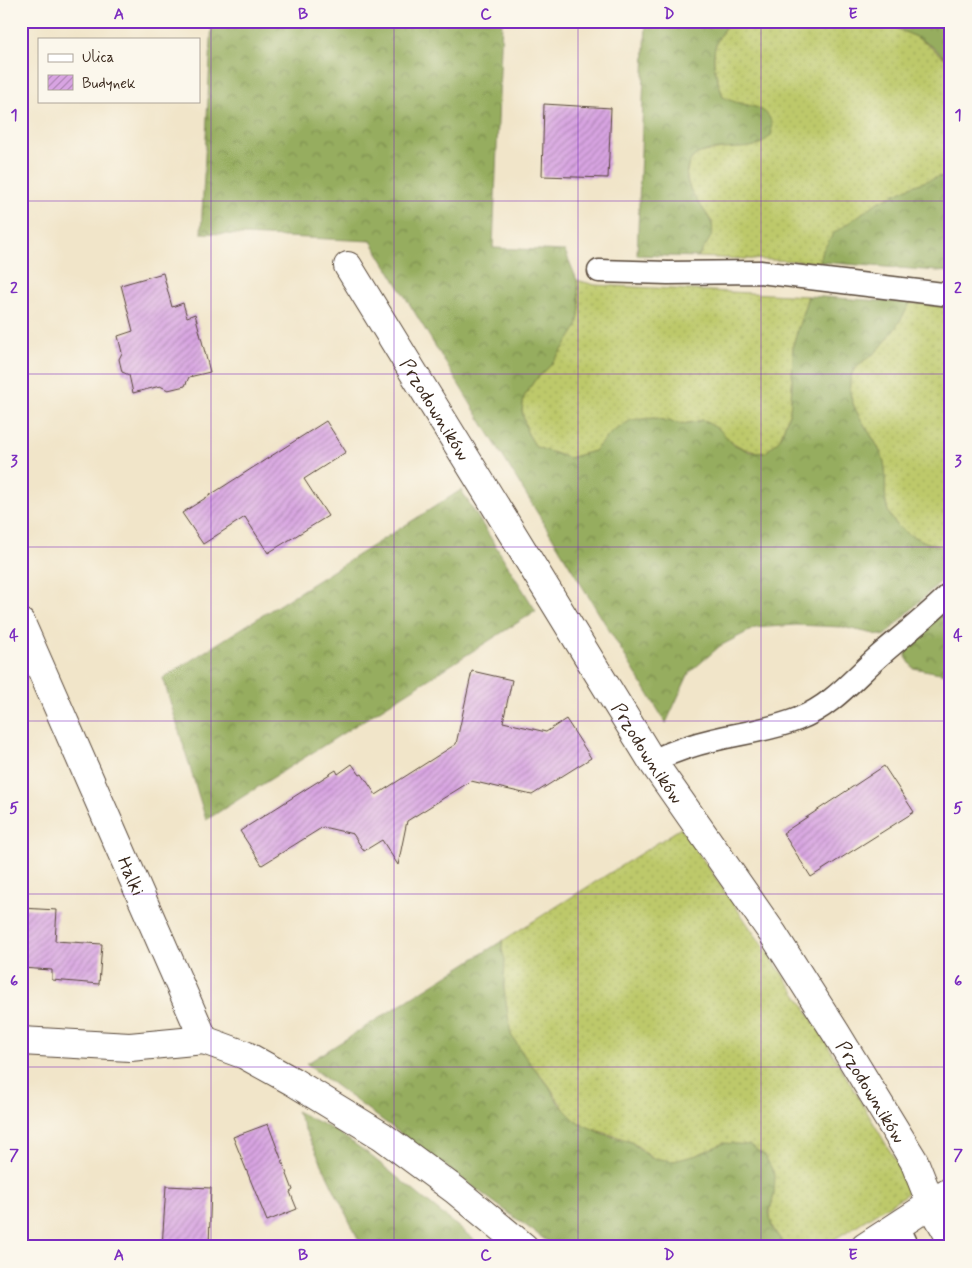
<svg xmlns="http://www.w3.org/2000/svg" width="972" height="1268" font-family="Mynerve,sans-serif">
  <defs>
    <pattern id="grass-dots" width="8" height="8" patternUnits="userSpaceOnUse" patternTransform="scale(1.25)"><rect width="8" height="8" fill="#bdc96b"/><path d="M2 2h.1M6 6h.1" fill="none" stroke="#a3ad5c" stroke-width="1.8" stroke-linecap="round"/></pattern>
    <pattern id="forest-crowns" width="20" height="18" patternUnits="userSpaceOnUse" patternTransform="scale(1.25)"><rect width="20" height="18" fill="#96ad5f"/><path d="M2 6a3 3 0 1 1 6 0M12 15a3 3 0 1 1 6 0" fill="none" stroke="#7c8d4e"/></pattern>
    <pattern id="building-hatch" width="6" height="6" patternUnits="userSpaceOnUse" patternTransform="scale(1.25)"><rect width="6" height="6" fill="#d8a4e2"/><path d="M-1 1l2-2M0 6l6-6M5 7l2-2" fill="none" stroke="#b086b7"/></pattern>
  </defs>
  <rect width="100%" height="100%" fill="#fbf7ec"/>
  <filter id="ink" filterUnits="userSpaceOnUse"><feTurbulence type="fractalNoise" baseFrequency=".02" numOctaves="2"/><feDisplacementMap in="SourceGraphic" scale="10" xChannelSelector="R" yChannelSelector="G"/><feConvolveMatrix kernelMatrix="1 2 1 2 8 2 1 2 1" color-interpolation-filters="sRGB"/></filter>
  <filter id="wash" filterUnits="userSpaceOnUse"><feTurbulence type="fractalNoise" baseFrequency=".0096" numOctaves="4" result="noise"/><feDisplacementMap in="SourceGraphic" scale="20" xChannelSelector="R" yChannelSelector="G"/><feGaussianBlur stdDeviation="1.12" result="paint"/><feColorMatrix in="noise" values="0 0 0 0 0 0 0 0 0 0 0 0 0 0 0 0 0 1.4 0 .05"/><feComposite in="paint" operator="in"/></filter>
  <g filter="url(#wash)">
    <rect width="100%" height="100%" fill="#f1e5c9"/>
    <path fill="url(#grass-dots)" stroke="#7c7a44" d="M730 21H879L917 37 946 59 951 65V177H938L823 250 820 262 698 257 712 233V222L692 195 686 176 689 162 698 153 722 149 755 107 731 102 723 97C713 65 706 50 730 21Z
      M577 280 595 285 808 296 793 345 792 387 790 411 780 439 765 453C732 450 729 436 703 420L683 424 654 418 611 433 594 451 569 458 536 447 527 433 522 411 524 397 534 381 549 367 565 346 580 309Z
      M910 303 951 307V552C942 545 932 545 923 541 915 538 902 531 897 525 878 505 889 484 884 463 877 433 842 408 851 376 854 364 870 358 878 350 891 335 901 320 910 303Z
      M681 828 805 1007 913 1190 822 1247H786C770 1225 766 1221 774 1195L724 1143C709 1150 692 1159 674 1161 649 1163 649 1152 631 1142 615 1134 594 1132 578 1122 564 1113 558 1099 550 1087 538 1069 519 1055 511 1035 504 1016 502 962 502 941Z"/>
    <path fill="url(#forest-crowns)" stroke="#686c3e" d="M212 21H502L493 248 565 251 577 280 580 309 577 327 565 346 549 367 534 381 524 397 522 411 527 432 536 447 569 458 594 451 611 433 631 420 654 418 683 424 703 420 720 430 733 444 750 452 765 453 780 439 790 411 792 387 793 345 808 296 910 303C901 321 891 335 878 350 870 358 854 364 851 376 842 408 877 433 884 463 889 484 878 505 897 525 902 531 915 538 923 541 932 545 942 545 951 552V571L884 636 842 627 796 625 755 628 720 646 689 673 666 723 371 241 201 233Z
      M646 21H730C706 50 713 65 723 97 744 109 777 101 771 136 767 139 762 143 758 145 740 152 698 143 689 163 676 192 718 214 712 233 710 241 702 250 698 257L637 255Z
      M879 21H951V65C934 42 905 32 879 21Z
      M938 177H951V272L820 262 823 250 834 233 878 202 912 186Z
      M461 490 536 611 206 820 163 678Z
      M951 604V675L913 668 906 657V645Z
      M502 941V950L505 960 504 989 511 1035 526 1058 549 1086 559 1104 577 1122 604 1134 631 1142 651 1158 674 1161 697 1155 724 1143 750 1145 765 1156 775 1175 774 1195 769 1212 772 1228 786 1247H555L306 1064Z
      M296 1111 336 1131 366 1152 483 1247H362Z"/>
    <g id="blocks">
      <path fill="url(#building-hatch)" d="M544 104 611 108 608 178 542 176Z
        M163 273 172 307 183 303 187 317 195 314 210 372 189 377 185 386 168 390 160 386 133 393 129 375 122 372 119 359 122 353 118 336 133 331 121 285Z
        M326 421 346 452 304 479 328 516 268 553 245 517 203 544 182 513Z
        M472 671 512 680 503 722 546 732 566 719 591 758 532 795 471 781 407 821 398 865 382 840 364 851 353 834 323 827 262 865 240 831 336 770 338 774 352 764 360 775 362 774 376 795 456 744Z
        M884 766 914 812 811 877 783 833Z
        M21 908 57 910 55 941 102 944 99 984 52 980V970L21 968Z
        M268 1124 293 1190 290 1192 297 1209 267 1221 233 1137Z
        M166 1186 211 1188 209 1247H162Z"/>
    </g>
  </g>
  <g filter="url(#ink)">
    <use href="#blocks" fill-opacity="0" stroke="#564638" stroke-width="1"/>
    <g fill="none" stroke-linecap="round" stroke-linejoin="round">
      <g stroke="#564638" stroke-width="25">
        <path id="lane" d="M599 271 668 273 760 272 951 295
          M652 761C672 752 691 745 713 740 742 733 771 730 798 719 832 706 853 679 879 656 903 635 928 616 951 593
          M898 1226 908 1247"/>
      </g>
      <g stroke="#564638" stroke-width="30">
        <g id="street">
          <path id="s1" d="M348 266 652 761 773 934 836 1033 914 1161 931 1204 951 1239"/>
          <path id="s2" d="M21 623 204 1040 245 1055 292 1081 382 1136 455 1190 524 1247"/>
          <path d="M21 1041 130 1047 204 1040"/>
          <path d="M865 1247 951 1191"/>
        </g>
      </g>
      <use href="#lane" stroke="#fff" stroke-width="22"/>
      <use href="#street" stroke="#fff" stroke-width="28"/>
    </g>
  </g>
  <path fill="none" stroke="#7b2cbf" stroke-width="1" stroke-opacity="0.55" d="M211 21V1247M394 21V1247M578 21V1247M761 21V1247M21 201H951M21 374H951M21 547H951M21 721H951M21 894H951M21 1067H951"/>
  <g text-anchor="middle" stroke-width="4" stroke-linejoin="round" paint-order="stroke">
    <g font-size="19" fill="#3b2a1e" stroke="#fbf7ec">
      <text dy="7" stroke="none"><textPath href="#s1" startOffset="168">Przodowników</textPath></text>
      <text dy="7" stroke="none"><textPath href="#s1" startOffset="572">Przodowników</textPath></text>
      <text dy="7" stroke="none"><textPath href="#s2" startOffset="276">Halki</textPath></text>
      <text dy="7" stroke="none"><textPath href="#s1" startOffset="978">Przodowników</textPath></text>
    </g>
  </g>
  <rect width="972" height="1268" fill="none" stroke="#fbf7ec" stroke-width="55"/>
  <rect x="38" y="38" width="162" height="65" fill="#fbf7ec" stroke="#aea59a"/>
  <rect x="48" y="54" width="25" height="8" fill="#ffffff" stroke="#aea59a"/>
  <text x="82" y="62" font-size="15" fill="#3b2a1e">Ulica</text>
  <rect x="48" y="75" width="25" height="15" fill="url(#building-hatch)" stroke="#aea59a"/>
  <text x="82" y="88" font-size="15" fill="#3b2a1e">Budynek</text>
  <rect x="28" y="28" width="916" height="1212" fill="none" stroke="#7b2cbf" stroke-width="2"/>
  <g font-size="16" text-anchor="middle" font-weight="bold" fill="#7b2cbf">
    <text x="119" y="19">A</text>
    <text x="303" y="19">B</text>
    <text x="486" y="19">C</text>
    <text x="669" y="19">D</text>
    <text x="853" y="19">E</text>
    <text x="14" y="120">1</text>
    <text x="958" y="120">1</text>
    <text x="14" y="293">2</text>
    <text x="958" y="293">2</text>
    <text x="14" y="466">3</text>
    <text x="958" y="466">3</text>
    <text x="14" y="640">4</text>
    <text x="958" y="640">4</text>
    <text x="14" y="813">5</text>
    <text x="958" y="813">5</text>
    <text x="14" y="986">6</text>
    <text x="958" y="986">6</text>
    <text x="14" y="1160">7</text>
    <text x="958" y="1160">7</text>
    <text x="119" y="1260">A</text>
    <text x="303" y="1260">B</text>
    <text x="486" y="1260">C</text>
    <text x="669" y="1260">D</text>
    <text x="853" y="1260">E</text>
  </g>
</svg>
